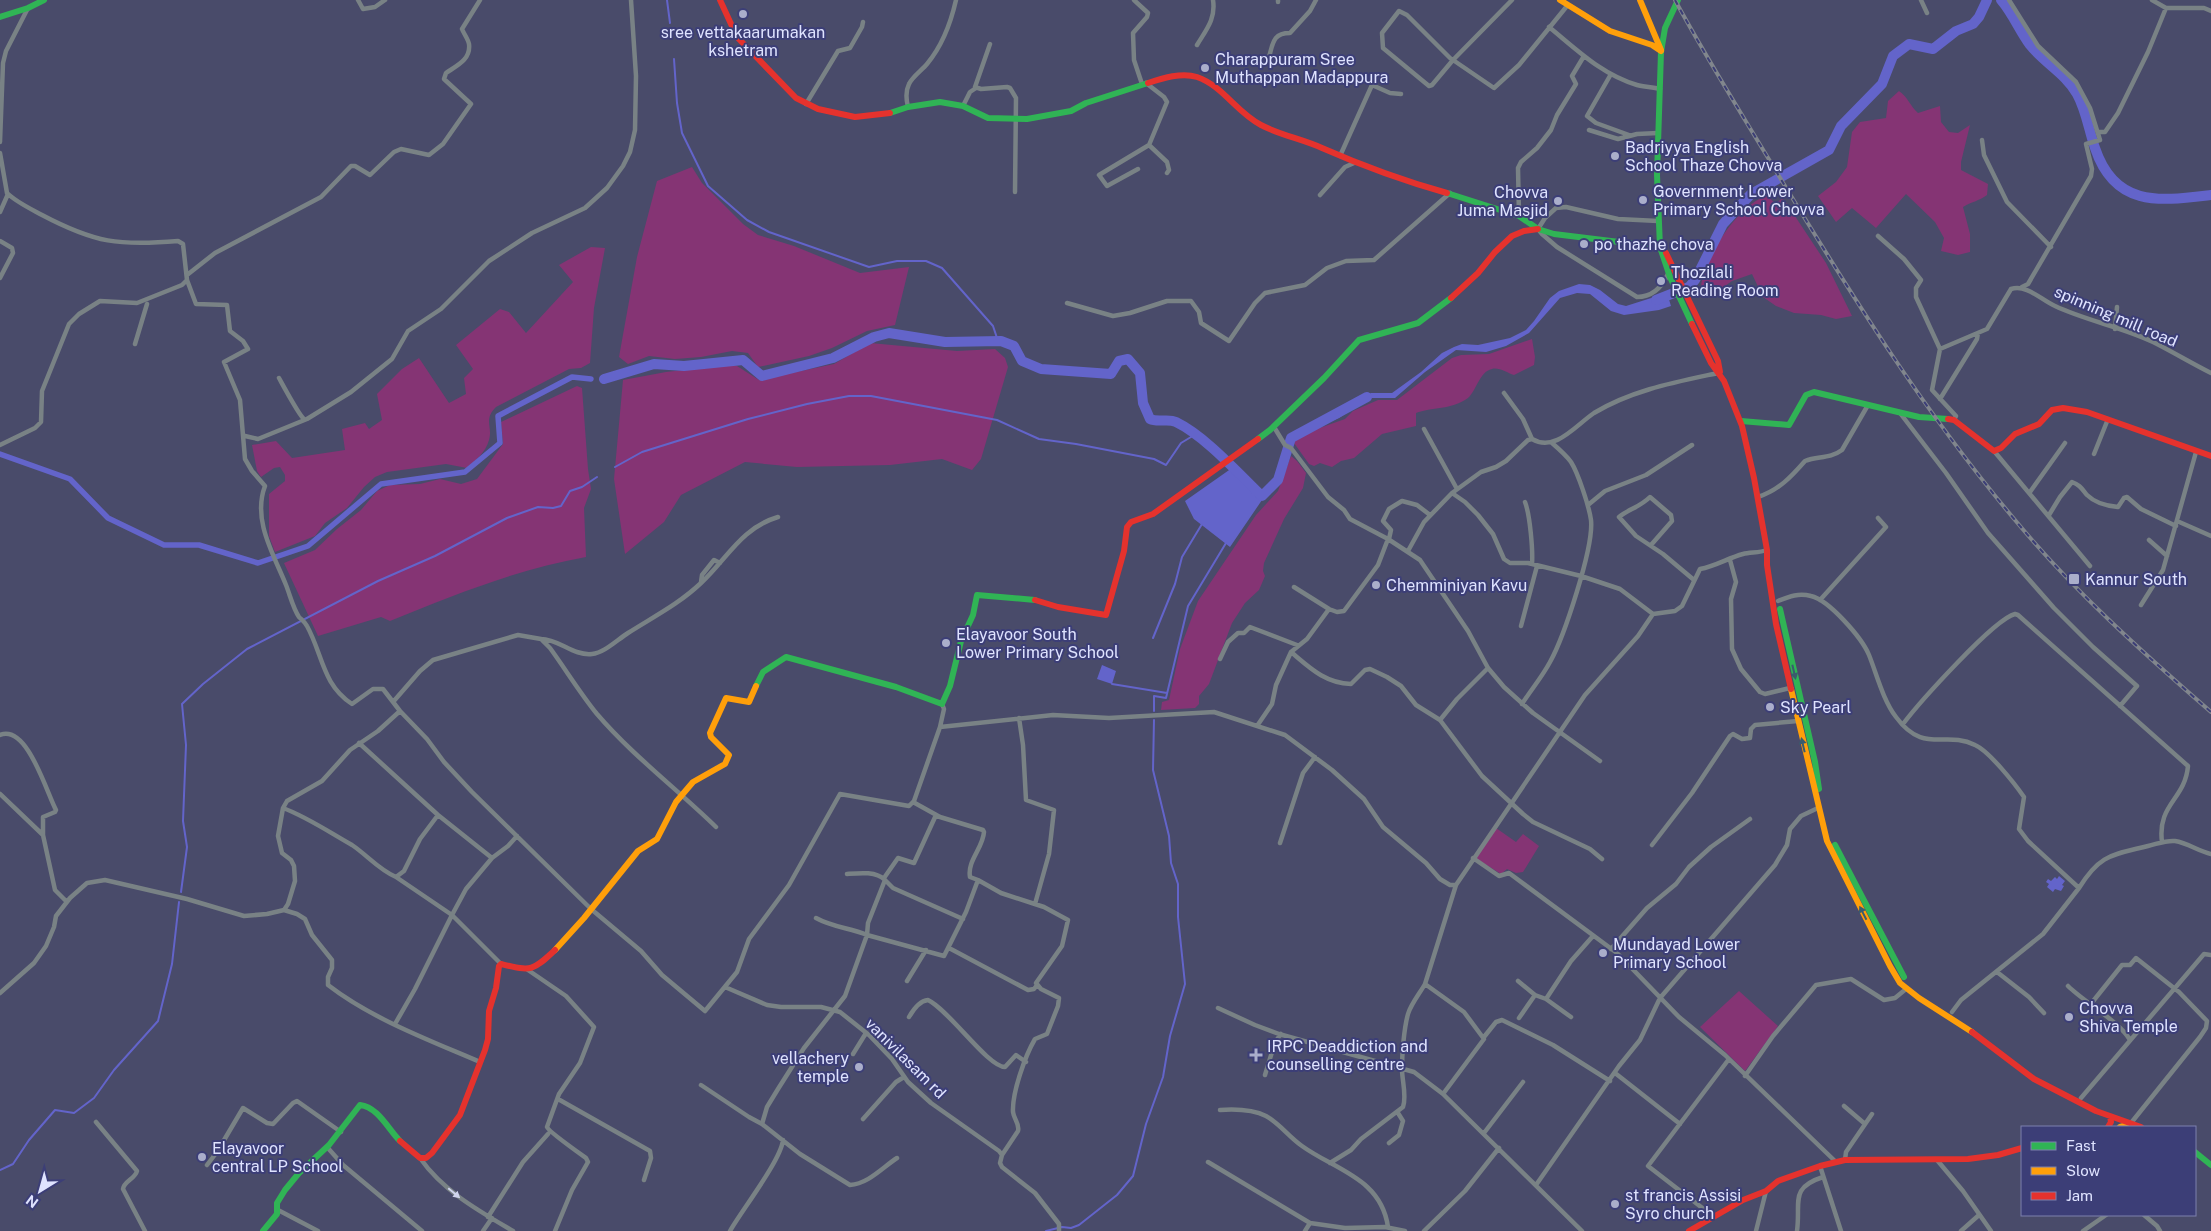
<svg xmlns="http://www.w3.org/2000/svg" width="2211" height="1231" font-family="'Public Sans',sans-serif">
  <rect width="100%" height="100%" fill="#494b6a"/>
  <path fill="#853474" d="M1899 91C1908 97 1910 106 1918 113L1940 106 1941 122 1949 132 1958 133 1970 125 1961 162V170L1988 184 1987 195C1979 201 1971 202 1963 207L1970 234V252L1958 255 1941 251 1944 238 1935 222 1906 194 1876 228 1852 208 1836 222 1818 196 1836 182 1847 167 1852 132 1860 122 1886 118 1888 101Z
    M692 167 702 183 743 224 758 235 794 246 860 273 909 267 895 325 867 331 832 348 809 356 758 367 748 353 732 351 701 357 675 359 649 356 628 364 619 357 637 257 657 181Z
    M1767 196 1775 203 1782 199 1785 201 1826 263 1852 316 1836 319 1821 315 1794 313 1776 306 1763 297 1752 274 1732 281 1718 291 1701 287C1703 259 1739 203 1767 196Z
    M591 247 605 248 594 308 590 363 581 368 569 369 496 407C483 420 493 426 489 440 486 452 475 461 467 468L446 464 387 472 375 477 364 487 347 508 325 523 315 536 275 552 269 536V494L285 481V475L280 467 274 468 261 477 257 471 252 445 276 441 292 458 345 450 342 429 365 423 369 429 382 420 377 394 402 369 419 358 449 403 466 394 464 378 473 369 456 345 500 309 509 312 526 333 573 282 559 265Z
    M1532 339 1535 357 1534 365 1514 375C1507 373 1499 367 1492 369 1479 372 1477 390 1468 398 1452 410 1431 407 1416 413V426L1382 434 1354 458 1341 461 1332 467 1320 463 1314 466 1309 464 1294 443 1297 436 1345 419 1353 411 1378 400H1397L1452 358 1461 355 1489 354Z
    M870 343 957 351 995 349 1005 358 1008 367 981 459 972 470 942 459 890 465 797 467 745 462 681 495 664 522 625 554 614 479 623 380 666 372 720 366H737L759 380 834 364Z
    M577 386 582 388 588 469 591 489 584 508 586 557C518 569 454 595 390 621L381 617 318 636 284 563 315 550 337 529 361 510 377 491 390 485 420 484 440 479 461 484 477 479 503 444 501 422Z
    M1291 456 1297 461 1306 473 1303 488 1284 519 1264 563 1263 571 1265 576 1259 590 1245 603 1232 623 1209 684 1199 696V704L1195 708 1161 710 1162 702 1169 700 1180 649 1198 601 1256 515 1278 491Z
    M1496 828 1516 842 1523 834 1539 846 1523 872 1516 873 1507 869 1501 874 1477 859 1476 857Z
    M1739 991 1778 1026 1745 1071 1700 1027Z"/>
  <path fill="#6364ca" d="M1579 284 1590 285 1600 290 1618 304 1626 306 1667 293 1671 306 1659 310 1624 315 1611 311 1590 294 1577 293 1560 298 1529 333 1506 346 1486 352 1456 350 1425 372 1395 398H1369L1339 418 1327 423 1321 417 1331 416 1371 393H1392L1421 372 1442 353 1454 347 1462 344 1478 345 1510 338 1526 330 1534 321 1550 298 1559 291Z
    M1232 468 1262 500 1230 547 1194 519 1185 501Z
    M1102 665 1116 671 1112 684 1097 679Z
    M2059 876 2065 881 2062 885 2064 886 2061 891 2055 889 2053 892 2047 887 2049 884 2046 882 2048 879 2051 881 2055 877 2057 879Z"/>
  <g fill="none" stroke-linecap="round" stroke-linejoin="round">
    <path stroke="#6364ca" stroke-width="2" d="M667 0 670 23
      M674 59 677 103 682 133 708 186 747 220 769 232 869 267 897 261H926L942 268 993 326 998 341
      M615 467 642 452 748 419 807 404 849 396H871L997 420 1039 439 1076 444 1154 459 1166 465 1181 443 1196 434
      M1153 638 1175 584 1182 557 1202 524
      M1112 684 1167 693
      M1154 711V696L1166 698 1188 606 1226 543
      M181 892 187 847 183 821 186 745 182 704 203 684 247 649 378 581 435 556 507 518 538 507 553 508 561 506 570 491 582 487 597 477
      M0 1170 13 1164 29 1140 55 1110 74 1113 94 1098 114 1070 158 1021 172 964 179 902
      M1046 1231 1062 1227 1071 1228 1079 1225 1117 1195 1133 1176 1146 1124 1163 1077 1170 1036 1185 984 1178 917V884L1171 863 1169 836 1153 770 1154 720"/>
    <path stroke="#6364ca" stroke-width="5.5" d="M0 454 70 479 108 518 164 545H199L258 563 308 546 381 484 465 472 500 443 498 416 572 377 591 379"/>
    <path stroke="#6364ca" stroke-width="10" d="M2001 0C2013 14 2019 30 2030 45 2044 63 2065 73 2077 94 2086 110 2089 131 2095 148 2115 208 2160 201 2211 195
      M1656 300 1689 287 1695 280 1723 224 1751 194 1829 150 1841 126 1882 84 1893 56 1909 44 1933 49 1956 31 1973 24 1979 17 1987 0
      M604 379 654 364 684 366 743 360 762 376 833 358 874 337 889 333 945 342 1001 341 1014 346 1022 361 1041 369 1111 374 1119 361 1128 359 1140 373 1143 403 1150 419C1158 423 1168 418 1176 422 1205 436 1238 473 1262 496L1278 480 1291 438 1367 397"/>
    <path stroke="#798285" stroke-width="4.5" d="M358 0 363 9 375 7 385 0
      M1134 0 1148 13 1147 17 1133 33 1134 60 1142 84
      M1278 0V2
      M1512 0 1453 60 1432 85 1429 86 1383 48 1382 33 1399 11 1407 15 1450 58 1453 60 1494 88 1519 65 1567 6
      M1921 0 1927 13
      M2009 0 2038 46 2076 82 2090 108 2100 140 2086 144 2092 169 2091 176 2028 284 2022 287
      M2152 0 2166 8H2204L2211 11
      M1549 27C1576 49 1602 75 1637 85 1644 87 1652 87 1660 89
      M990 44 975 87 981 89 1007 87 1010 88 1016 98 1015 192
      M1197 45C1206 30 1216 19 1213 0
      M1269 57C1273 43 1273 33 1290 33L1310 11 1316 0
      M1611 74 1587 116 1596 123 1629 135
      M806 104 838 51 850 48 862 27 863 22
      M963 106 970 92 976 88
      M908 107C906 99 905 92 909 84 912 77 922 70 927 64 942 46 951 22 956 0
      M1589 130 1618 139 1637 134 1658 133
      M2099 132H2105L2118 113 2148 52 2166 8
      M1982 140 1984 155 2007 202 2051 247
      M0 142 3 63 6 51 28 8
      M1149 145 1167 162 1169 170 1167 173
      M0 153 7 193C16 202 31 209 42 215 95 243 119 246 178 241L183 244 187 280 196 304 227 305 230 331 243 341 248 349 224 362 240 400 245 459 252 471 265 486C252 520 274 555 286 585 290 595 293 608 299 617 302 620 305 622 307 626 323 655 322 684 352 704L373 689H383L400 711 427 739 444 762 472 792 591 909 641 951 662 975 705 1011 737 972 749 939 789 885 840 794 909 806 914 801 940 727 1053 715 1109 718 1214 712 1285 735 1332 770 1364 799 1383 827 1426 863 1440 879 1450 885H1456L1585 695 1638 636 1653 614 1675 611 1682 606 1700 569C1716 566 1728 558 1743 554 1750 552 1759 553 1767 550
      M1340 156 1372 85 1390 93 1401 94
      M1138 169 1107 186 1099 175 1149 145 1167 102 1164 97 1146 83
      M1320 195 1345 167 1354 163
      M0 212 8 194
      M1519 216 1518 168 1521 162 1537 148 1551 130 1557 115 1576 84 1572 76 1584 56
      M1658 221 1618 219 1566 207 1556 208 1545 218 1538 229 1542 234 1557 247 1637 297C1652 297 1662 287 1668 274
      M1878 236 1904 259 1921 280 1916 288V297L1940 349
      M0 241 12 248 13 253 0 278
      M187 275 215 253 321 197 351 166H355L370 175 394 152 401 149 429 155 443 144 471 104 444 79 446 73C456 66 471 60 469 44 468 39 464 34 462 29L480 0
      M1067 303 1113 316 1130 313 1167 301H1191L1199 312 1201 323 1229 341 1255 303 1265 293 1305 285 1327 268 1346 261 1374 260 1450 193
      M2115 329 2117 307
      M135 344 147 304
      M279 378C284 387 299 415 304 419
      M1504 393 1523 419 1532 439
      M1940 399 1977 339 1978 333
      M1900 413 1946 473 1988 533 2054 608 2093 647 2137 686 2120 706
      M1954 420 1956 416 1932 390 1940 349 1987 329 2011 289C2027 284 2041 300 2055 306 2087 321 2122 327 2153 342 2173 352 2191 363 2211 373
      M1274 427 1285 445 1291 448 1328 497 1344 510 1350 519 1388 539
      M1424 429 1457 489
      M245 436 258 439 307 419 351 392 392 359 408 331 441 309 489 261 532 233 585 208 607 188 623 166 630 152 635 130 636 76 631 0
      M0 445 35 428 41 422 42 391 69 324 79 314 100 301 137 303 182 285 187 280
      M1994 451 2090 566
      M2094 454 2108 419
      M2030 492 2065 443
      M1452 493 1465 502 1478 515 1493 534 1504 559 1510 563H1528L1581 576 1620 589 1653 614
      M1758 497C1779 490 1791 477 1805 461 1818 456 1830 459 1842 450L1868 405
      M1525 502C1530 515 1533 550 1532 564
      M1588 505 1605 491 1646 475 1692 445
      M2049 515 2060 497 2072 482C2080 485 2082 489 2087 495 2095 503 2107 506 2118 507L2124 498 2127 497 2141 509 2176 526
      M2177 521 2211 536
      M1389 539 1391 530 1383 521 1389 509 1402 501 1417 505 1430 515
      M2149 540 2167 556
      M1651 545 1672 521 1671 515 1650 497C1640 507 1629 509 1619 517L1636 536 1663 554 1694 580
      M1408 551 1424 522 1452 493 1481 472 1496 467 1506 461 1528 440 1532 439C1555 453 1576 425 1594 413 1632 390 1676 382 1718 373
      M1730 560 1736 582 1731 599 1732 649 1741 669 1760 692 1765 694 1790 688
      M701 582 702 575 714 560 720 563
      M1294 587 1329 609
      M1820 600 1886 527 1878 518
      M1778 601C1790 596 1799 593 1811 596 1829 600 1862 638 1869 655 1877 675 1883 700 1896 717 1924 755 1945 730 1975 745 1989 751 2015 784 2024 797L2019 829 2028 841 2079 888 2043 934 1961 1000 1952 1012
      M2141 605 2163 570 2196 452
      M1521 626 1537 566
      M541 639C559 639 573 656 592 654 604 653 617 640 628 633 653 617 679 604 701 583 727 559 741 528 778 517
      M1291 652C1310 668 1325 683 1351 684L1365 670 1370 669 1387 677 1401 686 1416 705 1440 720 1482 776 1523 814 1533 822 1590 849 1602 859
      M1220 659 1228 642 1238 633H1244L1250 627 1297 645
      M393 702 420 671 433 660 518 635 541 639 550 648C566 670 580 693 597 714 632 755 677 789 716 827
      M1522 704C1531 690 1542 677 1550 662 1564 637 1594 547 1591 520 1589 506 1578 473 1571 462 1566 455 1559 449 1552 443
      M1019 718 1023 745 1026 800 1054 810 1049 854 1035 904
      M1440 720 1457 699 1488 668
      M1903 724C1919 703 1994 619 2015 614L2018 615 2188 766C2185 800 2157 804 2162 842
      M1257 726 1272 704 1276 685 1291 652 1307 639 1329 609 1337 612 1344 611 1378 565 1388 539 1420 560 1468 631 1488 668 1504 687 1533 713 1600 761
      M940 727 944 709 942 704
      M0 735C27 724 46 791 56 810L55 812 43 817V835
      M359 743 438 815 492 858 466 889 452 915 501 964
      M0 794 43 835 55 890 67 902
      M913 802 940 817 983 830 984 832C983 848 967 861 970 877L978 880
      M283 808C307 817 329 832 352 845 367 855 379 870 396 877L404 871 420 839 438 815
      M1280 843 1303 773 1315 757
      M1652 845 1692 793 1730 736 1733 734 1742 739 1750 738 1751 729 1755 725 1798 721
      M492 858 508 846 517 836
      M1473 858 1499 876 1509 873 1617 953 1679 1017 1725 1055 1836 1162
      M884 878 898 858 914 863 936 815
      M885 880 893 888 963 919
      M2079 888C2100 854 2112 855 2148 846 2157 844 2166 840 2175 841 2188 843 2198 851 2211 854
      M284 910 288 904 295 881 294 866 291 860 282 853 278 836 283 808 287 801 322 781 350 750 378 731 400 711
      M816 918C832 927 850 928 867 935L868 923 885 880C876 871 859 873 847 874
      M949 948 1028 990 1034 989 1037 985
      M1611 949 1647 908 1676 884 1689 867 1711 847 1750 819
      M528 970 566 996 594 1027 580 1063 559 1094 547 1127C548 1131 579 1153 586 1158L588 1162 572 1190 555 1231
      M1997 972 2029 997 2044 1013
      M907 981 926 950
      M1518 981 1535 995
      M2068 986C2084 1002 2120 1022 2130 1040
      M725 987 767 1005 781 1007H821L840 1012 869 1035 892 1059 908 1082 931 1103 999 1151 1002 1155 1000 1163 1002 1167 1035 1193 1059 1224V1231
      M0 993 34 963 46 946 54 927 56 916 70 898 87 883 105 880 187 899 244 916 267 914 284 910 297 914 305 919 312 935 332 960V968L328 977V985C372 1019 429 1040 480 1062
      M1546 999 1571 1017
      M2090 1005 2122 965H2130L2136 958 2179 992 2207 1021 2206 1028 2200 1037 2131 1123
      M1218 1008 1255 1025 1279 1034 1414 1072 1443 1094 1582 1231
      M909 1017C913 1010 919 1001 928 1000 949 1010 988 1067 1005 1067L1016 1055 1026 1062
      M1519 1018 1535 995 1546 999 1571 961 1593 936
      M395 1024 415 989 452 915 396 877
      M1484 1037 1496 1022 1502 1020 1553 1045 1610 1081
      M853 1054 866 1033
      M1615 1073 1680 1124
      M1265 1075 1275 1042 1281 1034
      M1745 1076 1773 1036 1816 985 1851 979 1884 1000 1895 998 1906 989
      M701 1085 749 1117 762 1124
      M1443 1094 1484 1039 1464 1012 1425 984 1456 885
      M2081 1098 2204 954 2211 955
      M558 1099 650 1151 651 1158 644 1180
      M1844 1106 1865 1124
      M1220 1110C1235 1109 1252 1109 1266 1116 1279 1123 1289 1137 1302 1146 1335 1170 1381 1178 1388 1227
      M863 1119 896 1082 904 1077
      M96 1122 137 1171C135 1179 124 1181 123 1189L145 1231
      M1484 1133 1523 1082
      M1389 1143 1399 1135 1403 1121 1398 1113
      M327 1147 343 1165 422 1231
      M420 1158C443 1191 479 1211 513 1231
      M897 1158C883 1167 868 1184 850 1185L800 1154 762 1124 767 1107 778 1089 804 1048 845 996 867 935 944 956 966 912 978 880 1001 893 1044 907 1068 920 1062 946 1036 983 1041 989 1059 998 1058 1006 1047 1034 1035 1039C1025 1056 1012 1093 1013 1112 1014 1120 1020 1124 1018 1131L1002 1155
      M1845 1160 1846 1152 1872 1114
      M1937 1160 1963 1191 1991 1231
      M1208 1162 1310 1223 1305 1231
      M1330 1163 1351 1150 1361 1139 1403 1107C1407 1096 1402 1081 1402 1069 1402 1054 1404 1028 1408 1014 1411 1004 1420 993 1425 984
      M207 1165 217 1152 243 1108 267 1123 273 1124 293 1103 297 1101 341 1132
      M1820 1166 1841 1231
      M1536 1185 1619 1066 1640 1040 1660 998 1775 865 1787 845 1790 829 1801 816 1818 808
      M278 1210 318 1231
      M2144 1215 2157 1226 2160 1231
      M488 1217 523 1162 548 1134
      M1714 1217 1648 1166 1729 1059
      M1310 1223 1345 1228 1385 1227 1405 1231
      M483 1231 492 1218
      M730 1231C742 1210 781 1160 783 1140
      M1424 1231 1465 1191 1499 1148
      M1756 1231 1766 1191
      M1797 1231C1801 1202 1789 1188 1823 1177
      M1961 1231 1979 1215
      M2083 1231 2106 1215"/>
    <path stroke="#30b455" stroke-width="6" d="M1678 0 1665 28 1661 52 1657 175 1660 247 1670 277 1692 324
      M0 17 28 8 44 0
      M890 113 908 107 940 102 963 106 988 118 1027 119 1071 111 1086 103 1148 83
      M1447 193 1519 216 1538 229 1554 234 1660 247
      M1741 421 1789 425 1806 395 1814 392 1919 417 1948 419
      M1258 439 1270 430 1324 378 1359 340 1418 323 1451 298
      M1780 609 1815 762 1819 789
      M756 686 763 672 786 657 896 687 942 704 950 686 961 641 973 615 977 595 1035 600
      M1835 845 1904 977
      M2195 1152 2211 1165
      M263 1231 277 1214V1203L285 1190 299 1173 329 1145 360 1105C378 1107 388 1129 400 1141"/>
    <path stroke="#ff9f0a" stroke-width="6" d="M1560 0 1610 31 1652 45 1661 51
      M1640 0 1661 50
      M1791 689 1827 841 1890 966 1900 983 1919 998 1972 1032
      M555 950 584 918 638 851 657 839 676 802 693 782 725 764 729 755 711 737 710 733 726 698 749 702 756 686
      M2120 1127 2131 1124"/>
    <path stroke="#e5322d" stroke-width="6" d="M720 0 737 37 796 98 818 109 855 117 890 113
      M1148 83C1163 78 1182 72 1197 77 1223 86 1237 113 1261 125 1280 135 1302 139 1322 148 1363 166 1404 181 1447 193
      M1666 253 1718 361 1720 372
      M1451 298 1478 273 1495 252 1512 236 1524 231 1538 229
      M1692 324 1711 363 1724 381 1742 426 1754 478 1767 550V565L1776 624 1791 689
      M1948 419 1954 420 1994 451 2001 448 2015 434 2039 424 2052 410 2063 408 2087 412 2211 456
      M1035 600 1058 607 1106 615 1124 551 1127 527 1131 522 1153 514 1258 439
      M1972 1032 2034 1079 2096 1111 2141 1127
      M2108 1127 2111 1122 2110 1116
      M400 1141 420 1158H426L432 1153 460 1115 485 1050 488 1039 489 1011 496 988 499 966 501 964C531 971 532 972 555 950
      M1689 1231 1743 1200 1766 1191 1778 1181 1820 1166 1845 1160 1968 1159 1998 1155 2022 1148"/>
    <g stroke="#81868d" stroke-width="4">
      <path id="rail" d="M1675 0C1709 63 1748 124 1785 186 1857 304 1926 414 2015 520 2073 590 2142 652 2211 712"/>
    </g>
    <use href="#rail" stroke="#3c3e77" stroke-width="2" stroke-dasharray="5.5" stroke-linecap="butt"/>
  </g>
  <defs><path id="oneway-solid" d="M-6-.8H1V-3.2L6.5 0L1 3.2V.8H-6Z" transform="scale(1.25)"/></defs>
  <g fill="#395c6e">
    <use href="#oneway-solid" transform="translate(1794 672) rotate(77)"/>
    <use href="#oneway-solid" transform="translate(1803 745) rotate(-103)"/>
    <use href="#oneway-solid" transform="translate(1863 913) rotate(-117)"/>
  </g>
  <use fill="#d0d4ed" href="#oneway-solid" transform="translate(454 1193) rotate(40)"/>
  <g fill="#aaaecb" stroke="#3c3e77" stroke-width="2">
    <circle cx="743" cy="14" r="5"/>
    <circle cx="1205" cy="68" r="5"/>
    <circle cx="1615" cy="156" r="5"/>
    <circle cx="1643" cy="200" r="5"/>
    <circle cx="1558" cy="201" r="5"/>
    <circle cx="1584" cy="244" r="5"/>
    <circle cx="1661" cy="281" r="5"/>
    <rect x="2068" y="573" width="12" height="12" rx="2.5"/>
    <circle cx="1376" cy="585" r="5"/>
    <circle cx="946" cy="643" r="5"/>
    <circle cx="1770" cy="707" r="5"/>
    <circle cx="1603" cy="953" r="5"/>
    <circle cx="2069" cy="1017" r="5"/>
    <path d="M1253.5 1047.5h5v5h5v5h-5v5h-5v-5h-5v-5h5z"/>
    <circle cx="859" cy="1067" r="5"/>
    <circle cx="202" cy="1157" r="5"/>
    <circle cx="1615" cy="1204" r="5"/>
  </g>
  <g text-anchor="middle" stroke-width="4" stroke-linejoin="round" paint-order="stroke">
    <g font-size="16" fill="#dfe3ff" stroke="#3c3e77" text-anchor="start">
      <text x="743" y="38" text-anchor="middle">sree vettakaarumakan<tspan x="743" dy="18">kshetram</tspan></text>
      <text x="1215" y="65">Charappuram Sree<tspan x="1215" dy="18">Muthappan Madappura</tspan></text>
      <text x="1625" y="153">Badriyya English<tspan x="1625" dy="18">School Thaze Chovva</tspan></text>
      <text x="1653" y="197">Government Lower<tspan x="1653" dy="18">Primary School Chovva</tspan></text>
      <text x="1548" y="198" text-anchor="end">Chovva<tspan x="1548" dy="18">Juma Masjid</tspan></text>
      <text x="1594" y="250">po thazhe chova</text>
      <text x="1671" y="278">Thozilali<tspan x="1671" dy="18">Reading Room</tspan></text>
      <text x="2085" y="585">Kannur South</text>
      <text x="1386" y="591">Chemminiyan Kavu</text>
      <text x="956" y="640">Elayavoor South<tspan x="956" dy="18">Lower Primary School</tspan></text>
      <text x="1780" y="713">Sky Pearl</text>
      <text x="1613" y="950">Mundayad Lower<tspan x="1613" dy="18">Primary School</tspan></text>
      <text x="2079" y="1014">Chovva<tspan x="2079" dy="18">Shiva Temple</tspan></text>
      <text x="1267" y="1052">IRPC Deaddiction and<tspan x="1267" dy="18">counselling centre</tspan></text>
      <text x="849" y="1064" text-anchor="end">vellachery<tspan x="849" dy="18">temple</tspan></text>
      <text x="212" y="1154">Elayavoor<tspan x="212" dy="18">central LP School</tspan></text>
      <text x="1625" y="1201">st francis Assisi<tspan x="1625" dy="18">Syro church</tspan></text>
    </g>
    <g font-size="16" fill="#dfe3ff" stroke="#3c3e77">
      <text transform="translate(2116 316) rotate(23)" y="6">spinning mill road</text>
      <text transform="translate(906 1058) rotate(45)" y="6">vanivilasam rd</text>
    </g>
  </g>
  <rect x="2021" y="1126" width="175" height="90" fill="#3c3e77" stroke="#7d80ad"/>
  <rect x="2031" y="1142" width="25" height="8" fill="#30b455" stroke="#7d80ad"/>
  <text x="2066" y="1151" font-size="15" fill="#dfe3ff">Fast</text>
  <rect x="2031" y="1167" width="25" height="8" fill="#ff9f0a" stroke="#7d80ad"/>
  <text x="2066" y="1176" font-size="15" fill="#dfe3ff">Slow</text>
  <rect x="2031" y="1192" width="25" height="8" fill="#e5322d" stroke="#7d80ad"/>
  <text x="2066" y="1201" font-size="15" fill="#dfe3ff">Jam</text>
  <g transform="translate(40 1191) rotate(217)" stroke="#3c3e77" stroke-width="4" paint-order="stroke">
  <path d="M0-4L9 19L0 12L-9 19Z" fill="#dfe3ff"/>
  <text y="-8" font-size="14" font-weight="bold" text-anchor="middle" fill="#dfe3ff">N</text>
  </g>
</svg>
